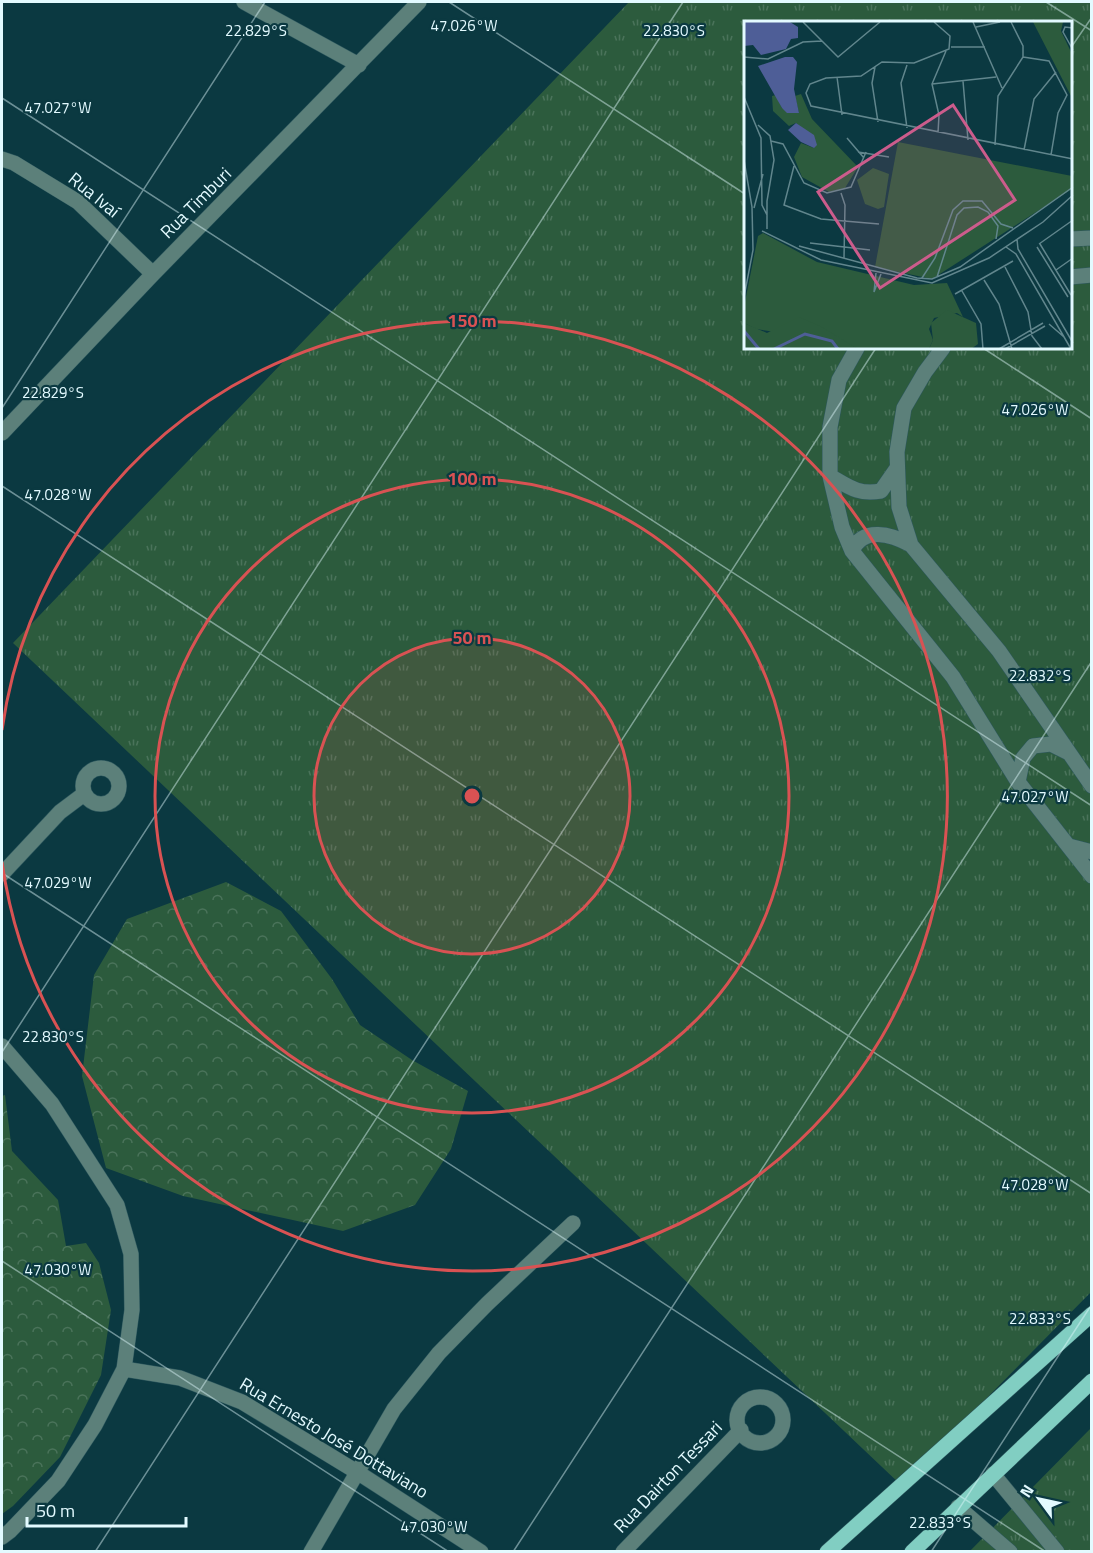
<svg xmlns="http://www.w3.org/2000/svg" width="1093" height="1553" font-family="'Titillium Web',sans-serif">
  <defs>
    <pattern id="grass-tufts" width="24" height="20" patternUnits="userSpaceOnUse" patternTransform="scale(1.5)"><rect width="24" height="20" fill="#2c5b3d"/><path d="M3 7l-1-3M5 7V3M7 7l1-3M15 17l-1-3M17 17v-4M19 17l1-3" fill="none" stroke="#4a735a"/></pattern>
    <pattern id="forest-crowns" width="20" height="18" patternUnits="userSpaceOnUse" patternTransform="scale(1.5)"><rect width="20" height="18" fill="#2c5b3d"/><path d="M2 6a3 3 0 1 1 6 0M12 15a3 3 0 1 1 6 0" fill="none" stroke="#4a735a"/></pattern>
  </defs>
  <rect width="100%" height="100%" fill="#0b3941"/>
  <path fill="url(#grass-tufts)" fill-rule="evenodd" d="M629 2H1091V1292L901 1485 13 643ZM745 22H1070V348H745Z
    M1091 1428V1551H970Z"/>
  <path fill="url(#forest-crowns)" d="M226 882 281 911 332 979 360 1025 412 1060 468 1091 451 1149 415 1205 343 1231 183 1196 106 1168 82 1076 94 975 127 919Z
    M5 1095 12 1151 58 1200 66 1246 86 1243 99 1263 111 1310 101 1375 60 1457 13 1506 2 1514V1096Z"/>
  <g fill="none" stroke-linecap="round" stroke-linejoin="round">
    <g stroke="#2e585f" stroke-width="16">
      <path id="minor" d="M244 2 359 65
        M2 159 14 163 78 202 153 274
        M1070 239 1092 238
        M1070 277 1092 275
        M857 348 839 380 830 427V476L842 527 852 551 953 677 1018 782 1092 876
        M943 348 925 372 904 408 897 452 899 507 911 545 999 651 1092 786
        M2 433 153 274 419 2
        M830 476C849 487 858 495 881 491L897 468
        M852 551C863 526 891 534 911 545
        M83 786a18 18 0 1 1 36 0a18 18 0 1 1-36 0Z
        M1018 782 1023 758 1033 746 1051 744 1067 752
        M1069 846 1092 852
        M2 874 60 812 84 794
        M2 1046 52 1104 117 1205 131 1254 132 1310 124 1369 95 1425 58 1481 10 1531 2 1537
        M124 1369 180 1378 242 1402 357 1472 481 1552
        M737 1420a23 23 0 1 1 46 0a23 23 0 1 1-46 0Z
        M993 1474 1057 1552
        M958 1507 1010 1552
        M311 1552 394 1409 439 1353 487 1304 573 1223
        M623 1552 741 1430"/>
    </g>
    <g stroke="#2e585f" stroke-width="16">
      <path id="major" d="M827 1552 1092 1314
        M912 1552 1092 1381"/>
    </g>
    <use href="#minor" stroke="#5c807a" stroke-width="15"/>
    <use href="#major" stroke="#81cec2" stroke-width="15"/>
  </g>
  <path fill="none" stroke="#e3faff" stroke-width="1.5" stroke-opacity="0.45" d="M449 2 745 194M1046 2 1092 31M1070 49 1092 17M2 98 1092 806M983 348 1092 419M2 408 265 2M2 486 1092 1194M2 873 1046 1552M2 1052 683 2M2 1261 449 1552M95 1552 876 348M513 1552 1092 661M931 1552 1092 1304"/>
  <circle cx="472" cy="796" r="158" fill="#d95253" fill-opacity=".12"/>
  <g fill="none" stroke="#d95253" stroke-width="3">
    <circle cx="472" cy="796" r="158"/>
    <circle cx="472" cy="796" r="317"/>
    <path d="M2 730A475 475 0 1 1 2 862"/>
  </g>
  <g text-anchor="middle" stroke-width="4.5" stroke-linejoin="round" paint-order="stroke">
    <g font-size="18" fill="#e3faff" stroke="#0b3941">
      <text transform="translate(94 195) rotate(39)" y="6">Rua Ivaí</text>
      <text transform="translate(196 203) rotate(-45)" y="6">Rua Timburi</text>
      <text transform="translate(334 1438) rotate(31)" y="6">Rua Ernesto José Dottaviano</text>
      <text transform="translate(668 1477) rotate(-46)" y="6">Rua Dairton Tessari</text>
    </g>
  </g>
  <g transform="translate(744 21)">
    <rect width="328" height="328" fill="#0b3941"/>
    <path d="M289 1H319L317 10 328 33V77ZM154 121 328 155V168L188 258 131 246ZM19 212 73 241 170 264 203 262 219 296 213 292 190 297 185 308 189 319 185 328H114L102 322 12 308 0 302V286L14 215Z" fill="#2c5b3d"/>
    <path d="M57 73 68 98 114 146 101 167 85 171 58 156 50 136 57 122 70 127 58 107 52 102 45 105 29 90 28 75 32 74 38 87 55 92 51 75ZM129 147 145 153 140 186 134 188 121 183 113 159ZM203 289 232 302 234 323 227 328H185L189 319 187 302ZM55 296 76 305 114 328H0V302L23 312Z" fill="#2c5b3d"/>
    <path d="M0 1H46L54 6V17L47 18 42 28 17 34 9 24 0 25ZM41 36H49L53 41 50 68 55 92H43L38 87 14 45ZM52 102 70 114 73 124 70 127 57 121 44 109Z" fill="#4e5e97"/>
    <path fill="none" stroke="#4e5e97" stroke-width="3" d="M0 310 15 328M30 328 61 313 88 320 94 328"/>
    <path fill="none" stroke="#61868d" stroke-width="1.5" d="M59 1 94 36 136 1M190 1 206 15 205 28 170 42 138 41 117 55 82 57 66 63 62 72 67 85 329 138M229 1 258 67M232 6 256 1M329 7 321 6 319 11 329 29M207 26H241M0 36 24 38 59 21 78 20M279 36 305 40 323 74 314 92 307 134M131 46 128 62 134 101M93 56 98 94M219 60 224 119M188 63 252 56M0 76 17 117 18 184 23 194M14 104 26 115 30 139 23 180V208M163 107 157 62 163 44M194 112 195 94 188 63 202 30M103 117 120 137M27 120 39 123 60 162 83 172 107 166 122 131M251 124 254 75 279 36V25L267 1M280 129 290 78 312 51M114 131 145 136M0 139 8 186 9 229 0 276M50 145 40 184 77 198 135 203M0 170V242M97 172 101 184 100 237M10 187 19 153M18 210 77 239 188 262 245 237 299 201 329 174M273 218 274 228 329 322M66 222 126 229M295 223 329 199M296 223 327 274M55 225 173 257 188 258 216 246 329 166M262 226 272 233 327 328M293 226 324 276M261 246 284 291 288 315 298 328M312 249 329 237M132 252 130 271 137 253M193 256 213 194 220 187 234 186 244 191 254 205 252 218M178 257 191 237 209 189 219 180H238L257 203 269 207M240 259 255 283 268 328M218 270 237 303 239 328M211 273 269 240M305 303 320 316M255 328 299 302M261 328 301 305"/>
    <path fill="#cc5c8c" fill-opacity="0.15" stroke="#cc5c8c" stroke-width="3" d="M209 84 271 179 136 267 74 171Z"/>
    <rect width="328" height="328" fill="none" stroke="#e3faff" stroke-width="3"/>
  </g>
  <g font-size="15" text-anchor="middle" fill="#e3faff" stroke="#0b3941" stroke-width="4.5" stroke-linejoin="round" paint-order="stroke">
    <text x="464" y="31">47.026°W</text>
    <text x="256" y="36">22.829°S</text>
    <text x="674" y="36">22.830°S</text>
    <text x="58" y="113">47.027°W</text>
    <text x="53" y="398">22.829°S</text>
    <text x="1035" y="415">47.026°W</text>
    <text x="58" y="500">47.028°W</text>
    <text x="1040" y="681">22.832°S</text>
    <text x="1035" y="802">47.027°W</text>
    <text x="58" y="888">47.029°W</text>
    <text x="53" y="1042">22.830°S</text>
    <text x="1035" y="1190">47.028°W</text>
    <text x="58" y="1275">47.030°W</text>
    <text x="1040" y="1324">22.833°S</text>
    <text x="940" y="1528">22.833°S</text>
    <text x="434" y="1532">47.030°W</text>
  </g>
  <circle cx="472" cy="796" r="9" fill="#d95253" stroke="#0b3941" stroke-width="3"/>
  <g font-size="18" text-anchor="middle" font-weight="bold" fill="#d95253" stroke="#0b3941" stroke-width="4.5" stroke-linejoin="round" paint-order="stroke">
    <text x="472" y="327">150 m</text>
    <text x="472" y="485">100 m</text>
    <text x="472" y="644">50 m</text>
  </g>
  <rect width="1093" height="1553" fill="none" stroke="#e3faff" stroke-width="6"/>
  <g transform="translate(1039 1499) rotate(303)" stroke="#0b3941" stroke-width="4.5" paint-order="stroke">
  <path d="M0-4.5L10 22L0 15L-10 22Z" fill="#e3faff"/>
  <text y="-9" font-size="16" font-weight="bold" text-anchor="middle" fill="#e3faff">N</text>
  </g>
  <path d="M27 1517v9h159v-9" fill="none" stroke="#e3faff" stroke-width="3"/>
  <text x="36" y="1517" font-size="18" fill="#e3faff" stroke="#0b3941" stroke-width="4.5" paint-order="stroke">50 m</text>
</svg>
